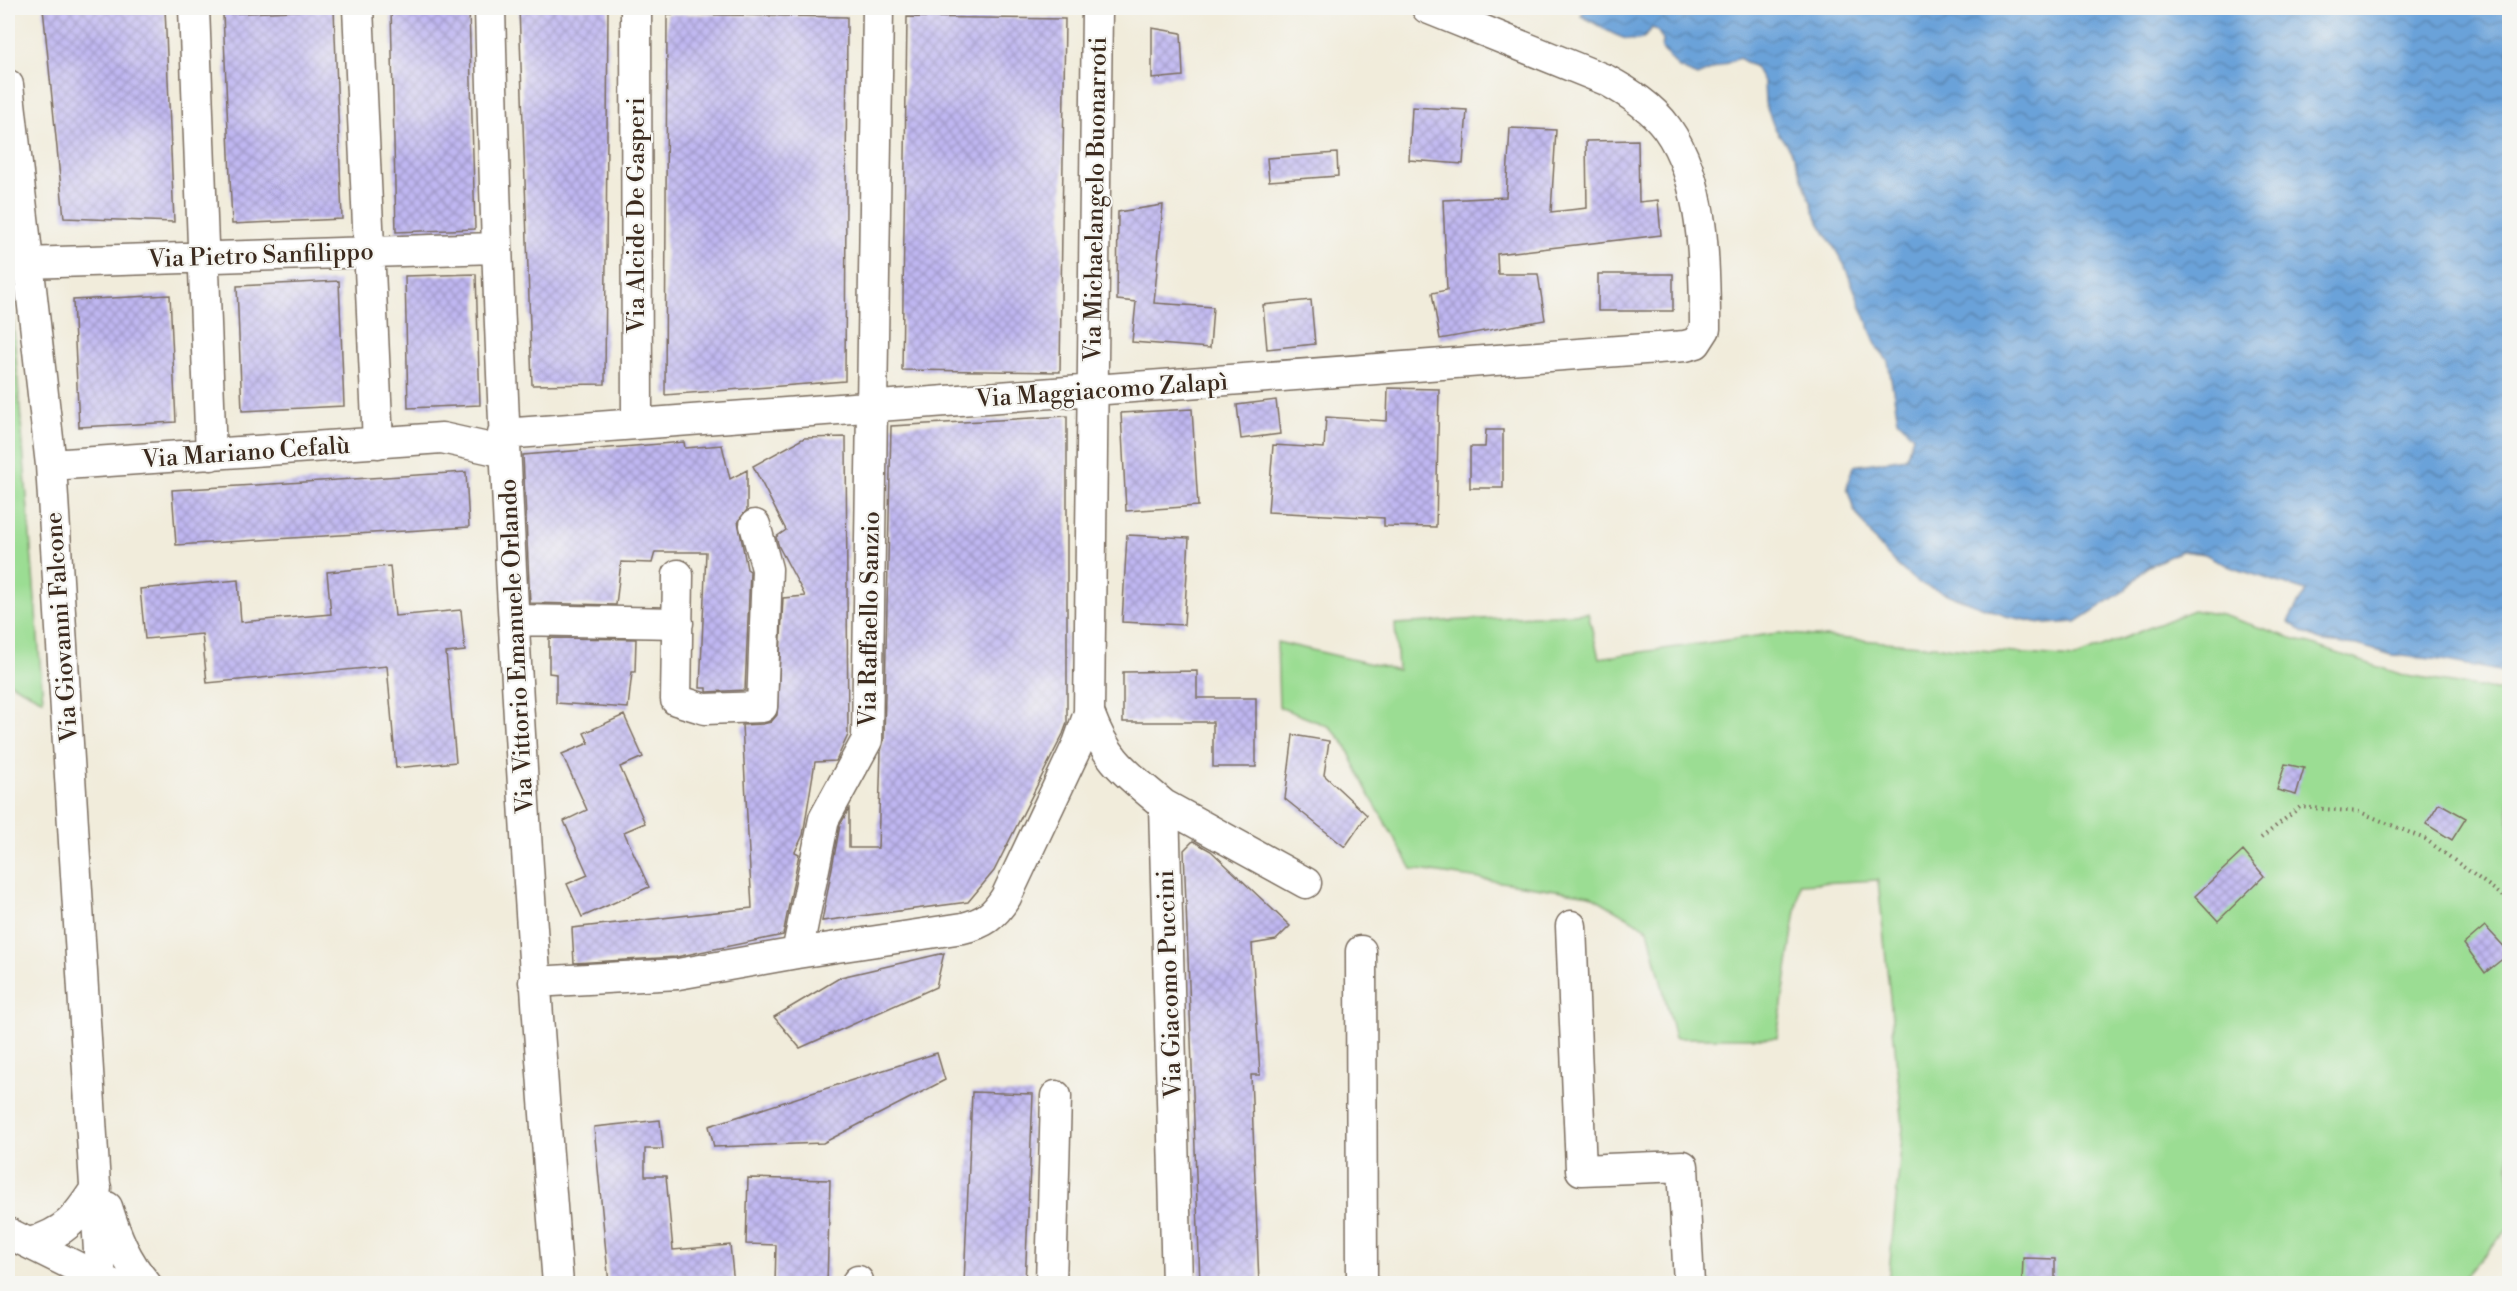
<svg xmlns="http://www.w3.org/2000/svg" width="2517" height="1291" font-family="'Libre Bodoni',serif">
  <defs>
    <pattern id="water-waves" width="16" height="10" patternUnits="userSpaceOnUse" patternTransform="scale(1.5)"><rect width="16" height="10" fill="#6ba2d9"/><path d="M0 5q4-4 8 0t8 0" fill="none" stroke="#5984af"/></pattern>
    <pattern id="building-cross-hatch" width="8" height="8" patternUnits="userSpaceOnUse" patternTransform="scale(1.5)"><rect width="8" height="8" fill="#c0b7f2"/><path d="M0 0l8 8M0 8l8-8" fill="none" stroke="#9d95c3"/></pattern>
  </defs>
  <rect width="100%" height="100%" fill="#f6f6f2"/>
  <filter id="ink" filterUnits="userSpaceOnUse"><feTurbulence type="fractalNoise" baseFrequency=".0167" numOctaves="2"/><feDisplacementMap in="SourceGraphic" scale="12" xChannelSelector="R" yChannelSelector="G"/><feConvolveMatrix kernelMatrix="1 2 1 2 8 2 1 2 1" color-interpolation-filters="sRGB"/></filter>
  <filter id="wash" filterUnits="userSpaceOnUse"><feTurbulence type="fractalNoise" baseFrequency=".008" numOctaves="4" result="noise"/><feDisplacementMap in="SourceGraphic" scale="24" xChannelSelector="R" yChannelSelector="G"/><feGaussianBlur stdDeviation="1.35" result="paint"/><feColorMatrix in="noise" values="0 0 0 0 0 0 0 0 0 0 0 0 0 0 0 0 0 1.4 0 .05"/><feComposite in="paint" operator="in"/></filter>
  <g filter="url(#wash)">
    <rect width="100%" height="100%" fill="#f1ecdb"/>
    <path fill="#9bdd93" stroke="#6b8458" stroke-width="1.5" d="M8 259 10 282 43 700 8 682Z
      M2193 610 2222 615 2406 676 2509 692V1227L2460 1283H1888L1903 1127 1878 880 1800 884 1777 1038H1675L1648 929 1590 895 1412 869 1366 789 1345 744 1330 727 1279 707 1277 642 1398 670 1395 624 1588 613 1599 658 1778 633 2074 658Z"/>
    <path fill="url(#water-waves)" stroke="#53667c" stroke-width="1.5" d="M1585 8H2509V673L2442 660 2392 655 2357 645 2324 642 2304 633 2288 621 2306 591 2230 567 2205 554 2181 551 2147 567 2124 591 2076 622 2046 624 2006 616 1918 583 1898 566 1879 546 1854 510 1847 487 1853 466 1906 458 1913 436 1898 420 1888 361 1878 349 1844 264 1817 219 1794 156 1774 127 1765 103 1764 83 1755 67 1739 58 1697 76 1679 68 1662 49 1663 40 1657 30 1652 28C1648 33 1644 40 1638 40 1620 42 1597 23 1581 16Z"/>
    <g id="blocks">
      <path fill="url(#building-cross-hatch)" d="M43 8H165L174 222 64 218Z
        M391 8H469L475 229 396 232Z
        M519 8H608L605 384 532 385Z
        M334 9 342 219 232 224 223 14Z
        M667 14 847 17 845 381 665 395Z
        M907 17 1065 19 1060 372 902 370Z
        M1152 28 1181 33 1183 76 1152 79Z
        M1412 107 1467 110 1463 164 1409 160Z
        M1510 128 1556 130 1551 212 1587 208 1586 141 1638 140 1639 202 1658 200 1661 235 1497 254 1498 274H1538L1545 320 1440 339 1432 293 1447 290 1443 200 1506 197Z
        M1337 153 1338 176 1269 181 1267 158Z
        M1163 205 1154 303 1213 307 1210 348 1132 342 1136 302 1117 300 1118 212Z
        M476 274 480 405 408 408 405 276Z
        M1598 274H1673V311H1598Z
        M339 281 344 406 242 411 237 286Z
        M170 295 176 422 79 427 73 300Z
        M1311 300 1315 344 1267 349 1263 305Z
        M1388 388 1439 389 1436 527 1384 526V518L1268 512 1273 445 1324 448 1326 417 1387 421Z
        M1276 400 1280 434 1241 439 1237 405Z
        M1192 409 1198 506 1126 511 1121 413Z
        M1067 416V723L1063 734 994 871 968 902 822 921 840 825 849 809V848H878L881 751 884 740 891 426Z
        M1486 430H1503V488H1470V447H1485Z
        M846 437 848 735 836 761 815 762 803 835 795 852 799 854 783 935 676 957 574 963 572 928 752 908 742 725 763 724 771 722 777 715 783 598 805 596 779 547 776 537 786 530 753 466 804 438Z
        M684 442 685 448 722 445 730 479 747 470V510L738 521 747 569 750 571 745 690 707 692V688H700L706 552H655L652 563 621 562 616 605 530 603 523 455Z
        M466 472 469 527 176 545 172 490Z
        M1127 535 1189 538 1184 625 1122 622Z
        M390 566 395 616 461 610 465 651 446 653 456 762 396 768 387 666 207 683 202 634 145 639 140 589 238 580 241 622 331 614 327 572Z
        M549 638 636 639 635 672H632L628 708 556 703V674L549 673Z
        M1197 671V698H1256V767H1213V722H1123V672Z
        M624 715 643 757 620 767 645 823 624 832 649 887 582 917 567 884 588 875 564 821 587 810 562 754 589 743 584 733Z
        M1293 735 1329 741 1324 775 1367 815 1345 847 1285 799Z
        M2285 764 2304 768 2296 795 2277 790Z
        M2439 803 2466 818 2452 840 2426 824Z
        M1193 841 1211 851 1290 926 1276 940 1252 944 1260 1075H1251L1259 1284H1200L1184 850Z
        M2243 851 2264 876 2218 921 2195 896Z
        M2485 926 2510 953 2485 973 2464 944Z
        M944 953 936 987 800 1048 774 1017 841 977Z
        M937 1053 945 1080 823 1143 714 1147 709 1126Z
        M972 1092 1033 1094 1025 1284H964Z
        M660 1120 663 1149H645V1176H666L673 1250 730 1245 734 1284H609L594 1127Z
        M748 1178 830 1180 827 1284H775L776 1245 746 1244Z
        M2023 1258 2055 1259V1284H2022Z"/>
    </g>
  </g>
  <g filter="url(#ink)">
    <use href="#blocks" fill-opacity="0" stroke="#7b6e60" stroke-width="1.5"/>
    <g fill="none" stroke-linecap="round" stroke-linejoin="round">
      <g stroke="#7b6e60" stroke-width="33">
        <path id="minor" d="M194 8 211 455
          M358 8 378 443
          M490 8C500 433 524 859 558 1284
          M636 8 637 422
          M8 85 51 465 101 1284
          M26 263 495 248
          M503 434 1685 346 1696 343 1705 329C1705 266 1705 181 1667 128 1652 107 1628 92 1606 80L1427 8
          M51 465 442 438 505 452
          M678 575 676 700 705 709 762 707 767 569 755 525
          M516 620 678 623
          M1089 713C1107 762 1125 772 1164 805L1177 1284
          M1164 805 1306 883
          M1571 926 1581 1170 1683 1166 1689 1284
          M1361 951 1362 1284
          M797 953 963 928C984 923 994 916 1006 897L1078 744 1089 713 1097 8
          M534 982 678 974 797 953 824 819 867 740 878 8
          M107 1207C116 1236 126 1261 146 1284
          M8 1233 111 1284
          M30 1243C66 1232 76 1219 96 1188
          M858 1284V1281
          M1051 1284 1056 1096"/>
      </g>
      <path stroke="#7b6e60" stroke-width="4" stroke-dasharray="1.5 4.5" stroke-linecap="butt" d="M2261 838 2300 807 2360 812 2425 839 2510 901"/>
      <use href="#minor" stroke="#fff" stroke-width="30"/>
    </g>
  </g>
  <g text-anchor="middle" stroke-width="4.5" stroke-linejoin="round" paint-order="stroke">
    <g font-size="24" fill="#3b2a1e" stroke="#f6f6f2">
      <text transform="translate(1095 199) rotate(-89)" y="8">Via Michaelangelo Buonarroti</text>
      <text transform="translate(636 215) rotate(-90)" y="8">Via Alcide De Gasperi</text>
      <text transform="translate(261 255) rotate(-2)" y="8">Via Pietro Sanfilippo</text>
      <text transform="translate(1102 390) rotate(-4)" y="8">Via Maggiacomo Zalapì</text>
      <text transform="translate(246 452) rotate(-4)" y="8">Via Mariano Cefalù</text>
      <text transform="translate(869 619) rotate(-89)" y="8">Via Raffaello Sanzio</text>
      <text transform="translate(61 627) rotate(-94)" y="8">Via Giovanni Falcone</text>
      <text transform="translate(516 646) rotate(-93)" y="8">Via Vittorio Emanuele Orlando</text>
      <text transform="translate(1169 984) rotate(-92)" y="8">Via Giacomo Puccini</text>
    </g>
  </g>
  <rect width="2517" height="1291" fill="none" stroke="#f6f6f2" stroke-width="30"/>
</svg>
